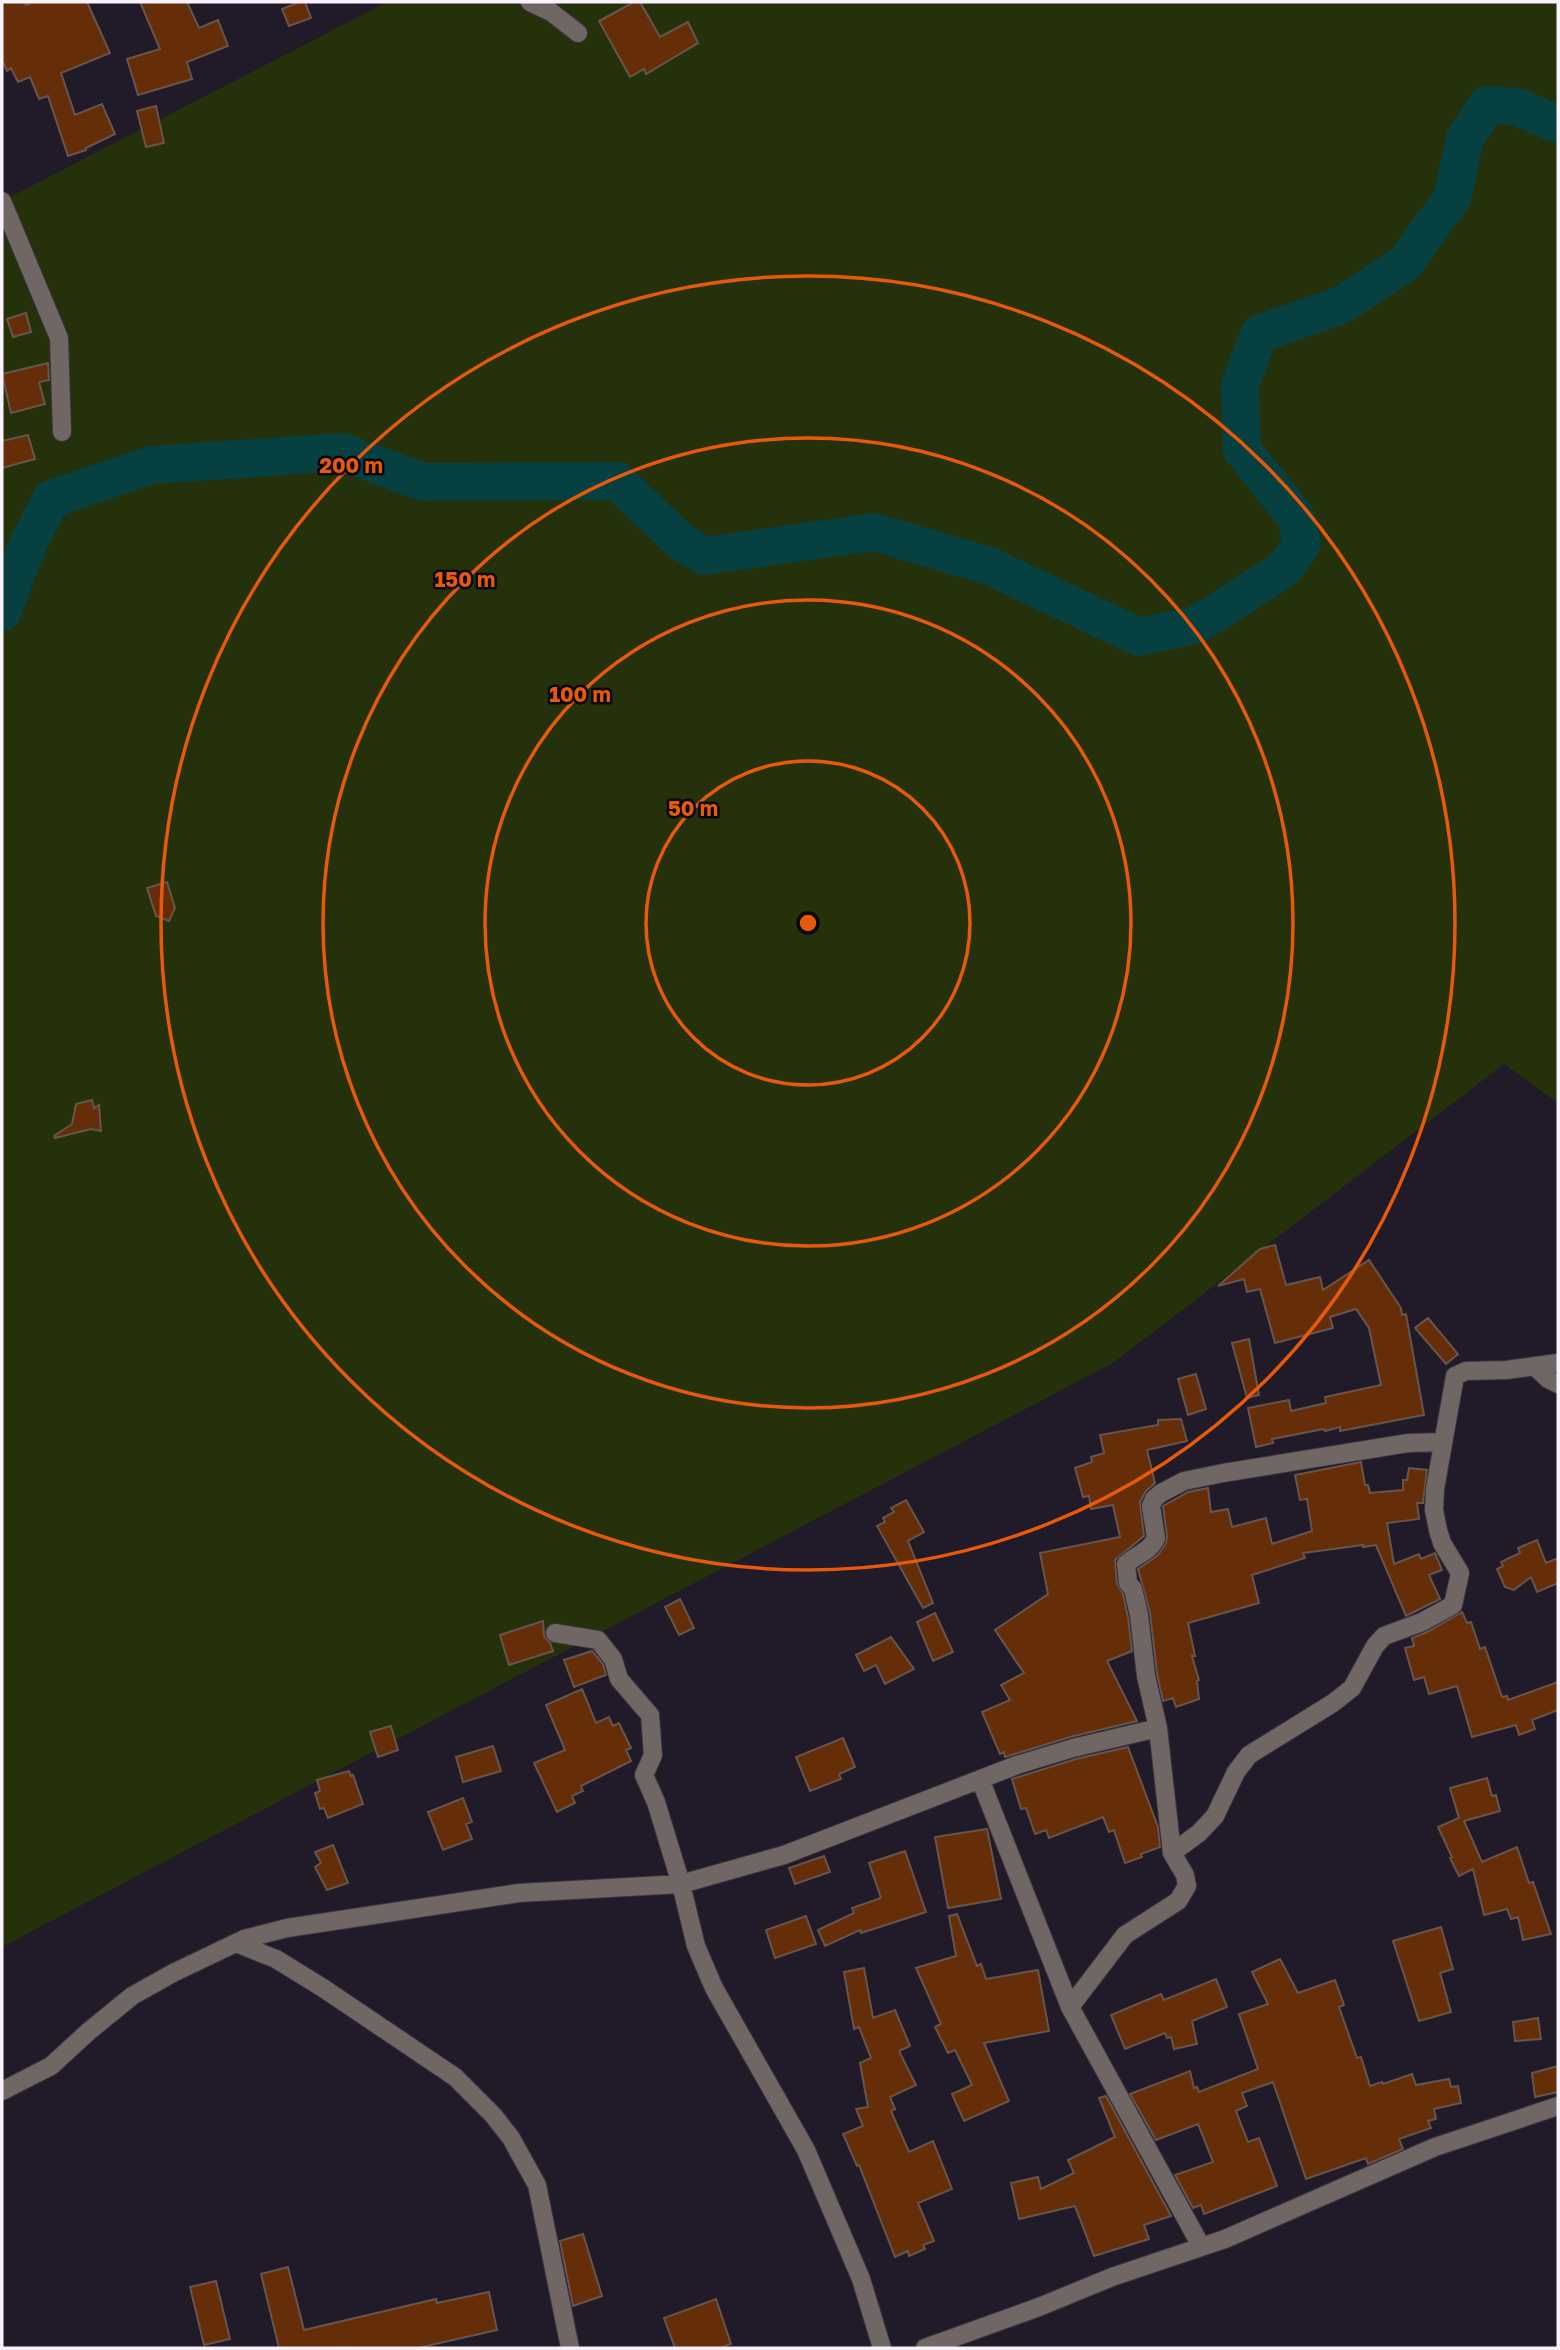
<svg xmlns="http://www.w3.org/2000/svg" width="1560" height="2350" font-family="'Golos Text',sans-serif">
  <rect width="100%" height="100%" fill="#211a28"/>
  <path fill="#24310a" d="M387 2H1558V1103L1504 1064 1113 1363 2 1947V201Z"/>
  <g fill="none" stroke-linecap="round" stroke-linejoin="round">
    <path stroke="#064041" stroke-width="38" d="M2 612 28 544 51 499 152 465 342 452 423 482 617 481 680 541 705 556 874 532 989 566 1139 637 1196 625 1283 570 1302 544 1296 517 1242 450 1240 385 1259 334 1341 305 1405 263 1453 196 1465 138 1487 105 1517 107 1558 124"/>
  </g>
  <path fill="#652e09" stroke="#67554c" stroke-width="2" d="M2 2H24L26 5 34 2H87L110 53 61 73 75 115 102 104 115 134 86 148V150L68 156 48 96 39 99 30 77 18 82 11 68 7 71 2 60Z
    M140 2H187L199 28 218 20 228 46 187 62 192 79 138 95 127 59 160 49Z
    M300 2H305L311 18 289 26 282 9Z
    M634 2H640L660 37 688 22 698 43 646 74 644 69 630 77 599 21Z
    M156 106 164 143 146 147 137 111Z
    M26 313 31 332 13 337 7 319Z
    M48 363 49 380 39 382 45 404 11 413 2 374Z
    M28 435 35 459 2 468V441Z
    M167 882 175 908 169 921 156 916 147 888Z
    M92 1100 94 1108 99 1105 101 1131 91 1129 55 1138 54 1136 72 1124 76 1104Z
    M1275 1245 1286 1285 1320 1277 1323 1290 1369 1260 1401 1308 1402 1315 1406 1314 1424 1415 1340 1431V1427L1325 1431 1324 1429 1272 1439 1273 1443 1256 1447 1248 1408 1289 1400 1291 1411 1326 1403 1325 1397 1381 1385 1369 1328 1356 1309 1330 1317 1333 1328 1275 1343 1260 1289 1247 1292 1244 1279 1218 1286 1260 1249Z
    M1428 1318 1458 1354 1446 1364 1415 1328Z
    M1249 1339 1259 1395 1247 1398 1232 1343Z
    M1196 1374 1206 1409 1188 1415 1178 1379Z
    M1181 1419 1187 1441 1147 1450 1155 1483 1146 1491 1140 1502 1144 1536 1115 1560 1117 1584 1123 1594 1128 1617 1132 1651 1107 1661 1137 1721 1070 1737 1005 1757 1004 1752 1000 1754 982 1712 1010 1700 1001 1685 1024 1673 995 1630 1048 1594 1040 1553 1120 1537 1113 1505 1091 1509 1089 1496 1083 1497 1075 1468 1092 1462 1091 1457 1104 1453 1100 1435 1158 1425V1420Z
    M1361 1462 1365 1485H1368L1370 1493 1403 1490V1480H1407L1409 1468 1427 1470 1423 1503H1417L1419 1519 1387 1523 1394 1564 1419 1554 1421 1559 1435 1553 1442 1570 1429 1575 1440 1599 1406 1616 1376 1545 1363 1547V1545L1303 1553 1305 1558 1252 1575 1259 1603 1188 1623 1195 1656H1192L1199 1680 1197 1681 1199 1699 1176 1707 1173 1698 1163 1701 1157 1674 1150 1613 1138 1569 1158 1555 1166 1543 1167 1536 1163 1506 1188 1492 1208 1488 1211 1512 1228 1509 1232 1527 1266 1518 1272 1544 1312 1531 1307 1499 1300 1500 1295 1475Z
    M906 1500 924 1532 908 1541 933 1603 923 1608 877 1526 885 1522 883 1518 894 1512 891 1508Z
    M1537 1540 1546 1563 1558 1558V1583L1537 1592 1531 1577 1514 1590 1505 1587 1497 1569 1503 1566 1501 1562 1520 1553 1518 1548Z
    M680 1599 694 1628 679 1635 665 1607Z
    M1462 1612 1467 1623 1471 1622 1480 1649 1485 1647 1502 1697 1507 1696 1508 1700 1558 1682V1710L1532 1720 1535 1729 1519 1735 1516 1725 1472 1737 1457 1686 1429 1694 1424 1677 1414 1680 1405 1648 1414 1646 1412 1638 1427 1632Z
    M935 1613 953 1652 933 1661 917 1622Z
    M543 1621 544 1636 550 1643 553 1651 509 1665 500 1635Z
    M891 1637 914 1669 885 1684 876 1665 864 1671 856 1655Z
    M592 1651 603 1664 606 1675 574 1687 564 1660Z
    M582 1689 596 1723 609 1717 613 1726 619 1723 631 1748 626 1750 631 1761 581 1786 583 1791 572 1796 575 1803 557 1812 534 1763 565 1750 546 1705Z
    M391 1726 398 1750 378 1757 370 1732Z
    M843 1738 855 1767 839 1774 841 1779 810 1791 796 1757Z
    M493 1746 501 1771 463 1782 456 1757Z
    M1128 1747 1158 1827 1160 1847 1141 1854 1142 1857 1125 1863 1114 1830 1109 1832 1103 1817 1049 1838 1046 1830 1035 1834 1026 1808 1021 1809 1012 1779 1076 1759Z
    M349 1771 351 1776 353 1775 363 1804 328 1818 324 1808 320 1809 315 1793 320 1791 317 1780Z
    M1487 1778 1492 1796 1496 1795 1500 1811 1464 1821 1482 1862 1517 1847 1529 1883 1533 1882 1551 1934 1523 1940 1518 1917 1511 1919 1507 1909 1484 1915 1473 1869 1459 1876 1450 1858 1452 1857 1438 1827 1459 1818 1450 1788Z
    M463 1798 472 1822 466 1824 472 1839 443 1850 428 1812Z
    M987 1829 1001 1899 948 1908 935 1837Z
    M333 1845 348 1883 327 1890 315 1867 321 1863 315 1852Z
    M905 1851 926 1912 861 1933 860 1930 825 1946 818 1930 854 1913 852 1908 881 1898 869 1863Z
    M824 1856 830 1872 795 1884 789 1868Z
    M957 1914 977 1966 981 1964 986 1979 1038 1970 1049 2031 984 2043 1009 2101 964 2121 952 2094 972 2085 955 2050 948 2053 935 2027 941 2024 916 1968 956 1956 949 1916Z
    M806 1916 816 1944 775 1958 766 1930Z
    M1441 1927 1453 1969 1440 1973 1451 2012 1419 2021 1393 1941Z
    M1280 1959 1298 1993 1335 1980 1344 2005 1339 2007 1357 2058 1361 2057 1370 2086 1382 2082 1383 2084 1412 2074 1416 2085 1449 2079 1451 2087 1458 2086 1461 2103 1434 2109 1436 2119 1428 2121 1431 2128 1399 2139 1403 2149 1368 2164 1366 2158 1306 2179 1273 2082 1242 2093 1247 2106 1236 2111 1248 2142 1259 2138 1277 2186 1204 2214 1201 2205 1193 2208 1175 2175 1213 2162 1198 2124 1156 2140 1130 2094 1190 2071 1194 2088 1197 2087 1199 2092 1258 2069 1239 2014 1268 2004 1252 1972Z
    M864 1968 873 2018 895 2010 910 2046 899 2051 916 2085 890 2097 895 2109 891 2111 909 2152 933 2141 952 2189 918 2203 934 2241 923 2245 925 2249 909 2256 908 2251 895 2257 859 2165 857 2166 843 2134 863 2126 856 2109 868 2107 860 2063 871 2058 859 2027 854 2029 844 1972Z
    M1216 1979 1227 2007 1192 2021 1197 2044 1174 2049 1171 2037 1167 2038 1165 2033 1125 2049 1111 2015 1161 1994 1164 2000Z
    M1538 2018 1541 2039 1515 2041 1513 2022Z
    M1558 2066V2092L1535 2097 1532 2073Z
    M1106 2096 1171 2216 1144 2225 1149 2239 1094 2256 1075 2206 1019 2219 1011 2183 1038 2177 1041 2189 1074 2173 1068 2160 1115 2137 1099 2098Z
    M583 2234 602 2296 573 2306 560 2241Z
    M288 2267 304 2330 436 2299 437 2303 489 2292 497 2330 418 2348H279L261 2274Z
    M216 2281 230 2339 204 2345 190 2287Z
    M716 2299 731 2344 720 2348H675L664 2318Z"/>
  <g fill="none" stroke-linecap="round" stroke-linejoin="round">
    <g stroke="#3b3441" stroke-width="20">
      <path id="minor" d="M530 2 551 12 578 33
        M2 201 59 338 62 432
        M1534 1366 1548 1379 1558 1384
        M555 1633 598 1640 613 1659 619 1679 650 1715 653 1755 644 1775 656 1802 681 1884 696 1946 714 1988 806 2150 861 2279 882 2348
        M980 1779 1070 2007 1201 2246
        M1172 1853 1199 1833 1215 1816 1236 1772 1249 1755 1333 1703 1352 1688 1375 1646 1384 1636 1422 1622 1453 1605 1460 1573 1442 1543 1438 1530 1434 1510 1435 1489 1455 1376 1466 1371 1506 1370 1558 1363
        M236 1943 276 1959 323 1988 455 2077 493 2115 511 2138 537 2185 570 2348
        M1070 2007 1125 1935 1178 1901 1187 1886 1185 1875 1172 1853 1158 1728 1146 1676 1139 1615 1133 1589 1128 1583 1126 1564C1137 1554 1150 1552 1156 1538L1151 1506 1154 1499 1161 1493 1184 1481 1223 1473 1408 1443 1443 1442
        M2 2091 51 2066 88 2032 132 1996 173 1973 244 1939 287 1928 519 1893 681 1884 784 1855 1017 1765 1073 1748 1158 1728
        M925 2348 1039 2307 1112 2277 1225 2239 1435 2147 1558 2106"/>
    </g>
    <use href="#minor" stroke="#706764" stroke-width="18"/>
  </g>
  <g fill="none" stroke="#e8590c" stroke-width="3.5">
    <circle cx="808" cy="923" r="162"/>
    <circle cx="808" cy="923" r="323"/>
    <circle cx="808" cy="923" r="485"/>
    <circle cx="808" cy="923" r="647"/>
  </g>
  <circle cx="808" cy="923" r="10" fill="#e8590c" stroke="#09070c" stroke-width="3.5"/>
  <g font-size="21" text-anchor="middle" font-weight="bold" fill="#e8590c" stroke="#09070c" stroke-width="5" stroke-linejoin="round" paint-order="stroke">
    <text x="351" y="473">200 m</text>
    <text x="465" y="587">150 m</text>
    <text x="580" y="702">100 m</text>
    <text x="693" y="816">50 m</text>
  </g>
  <rect width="1560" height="2350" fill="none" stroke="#f7f2fc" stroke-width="7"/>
</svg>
